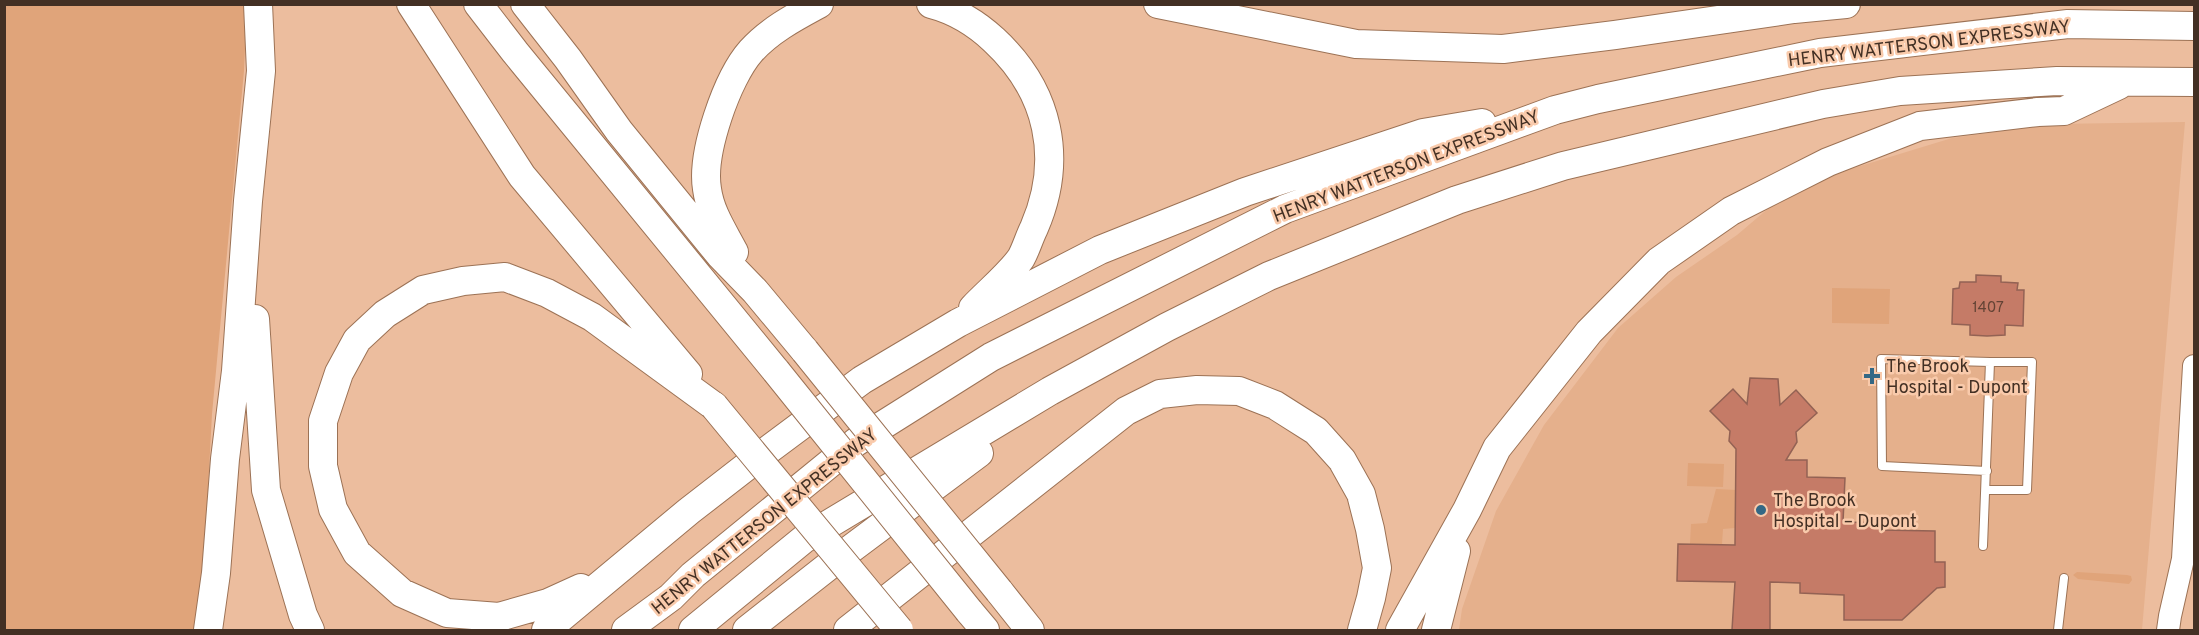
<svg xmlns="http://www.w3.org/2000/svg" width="2199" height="635" font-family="Overpass,sans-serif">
  <rect width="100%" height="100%" fill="#ecbd9e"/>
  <path fill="#e5b08c" d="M2185 122 2142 630H1459L1462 609 1496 511 1544 425 1618 328 1676 277 1737 235 1770 207 1821 178 1952 138 2054 124Z"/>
  <path fill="#e0a47a" d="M4 5H247L244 71 212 414 206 528 196 630H5Z
    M1832 288 1890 289 1889 324 1832 323Z
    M1688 463 1724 464 1723 487 1687 486Z
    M1716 489 1736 490 1735 528 1723 529 1722 544H1690L1691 524 1707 523Z
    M2077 572 2127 575 2131 576 2132 580 2129 584 2078 579 2073 575Z"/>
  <path fill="#c57b67" stroke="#936254" stroke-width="1.5" d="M1976 275 2001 276V282L2018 283 2017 290H2024L2023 326 2005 325V335L1987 336 1970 335V325L1952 324 1953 289 1959 288 1960 282H1976Z
    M1750 378 1778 379 1780 405 1796 390 1817 413 1796 432 1797 442 1786 460H1807V477L1845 478 1843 522 1883 523 1882 530 1935 531V562H1945V587L1937 588 1902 620H1844V595L1800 593V583L1770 582V630H1732L1735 582 1677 581 1678 544 1735 545 1736 449 1729 441 1730 431 1710 411 1733 389 1747 404Z"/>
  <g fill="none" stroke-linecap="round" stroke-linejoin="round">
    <g stroke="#9c7255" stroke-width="10">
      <path id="lane" d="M1986 490H2027L2032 362H1990
        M1983 546 1990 362 1881 359 1882 466 1987 471
        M2058 630 2064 578"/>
    </g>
    <g stroke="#9c7255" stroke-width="24">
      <path id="secondary" d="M2168 630 2170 616 2183 559 2194 366"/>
    </g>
    <g stroke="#9c7255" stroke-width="30">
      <path id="highway" d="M411 4 522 176 688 374
        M478 4 515 52 776 371
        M525 4 568 59 619 131 720 255 755 291 805 351
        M931 4C954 10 977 24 994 40 1049 91 1064 159 1034 228 1029 238 1026 249 1021 258 1010 274 987 293 973 308
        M1158 4 1356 44 1503 49 1615 35 1794 9 1846 4
        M734 252C723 231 710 212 707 189 701 153 727 78 751 51 770 30 795 17 819 4
        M255 319 266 490 303 615 310 630
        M581 588 548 603 499 617 447 613 402 593 357 553 333 509 323 466V421L339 373 357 340 385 314 423 290 463 281 505 277 547 293 592 317 714 406
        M999 591 1030 630
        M969 611 985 630
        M208 630 216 573 225 459 236 371 248 201 261 71 258 4
        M546 630 689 511 756 459 862 380 958 323 1100 250 1245 192 1423 133 1482 123
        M626 630 671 597 693 575 856 442 991 357 1285 209 1555 110 1598 99 1820 53 2068 24 2194 26
        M693 630 804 539 1050 391 1167 327 1269 276 1457 200 1563 166 1823 104 1900 91 2057 81 2194 82
        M747 630 840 557 979 453
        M848 630 1126 411 1160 394 1197 390 1239 391 1275 405 1316 431 1342 460 1361 494 1370 529 1377 568 1371 598 1362 630
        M1400 630 1467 510 1497 448 1589 332 1659 261 1731 211 1828 162 1920 126 2038 112 2064 111 2119 85
        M1436 630 1456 551"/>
    </g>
    <use href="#lane" stroke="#fff" stroke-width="8"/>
    <use href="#secondary" stroke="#fff" stroke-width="22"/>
    <use href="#highway" stroke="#fff" stroke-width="28"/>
    <g stroke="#9c7255" stroke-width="30" stroke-linecap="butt">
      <path id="highway-bridge" d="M805 351 999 591
        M776 371 969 611
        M714 406 899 630"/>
    </g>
    <use href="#highway-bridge" stroke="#fff" stroke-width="28"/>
  </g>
  <g fill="#346885" stroke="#f9caab" stroke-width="2">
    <path d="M1869 367h6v6h6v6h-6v6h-6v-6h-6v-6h6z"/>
    <circle cx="1761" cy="510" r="6"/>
  </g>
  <g text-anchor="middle" stroke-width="5" stroke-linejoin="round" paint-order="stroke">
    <g font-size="15" fill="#644335">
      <text x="1988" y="312">1407</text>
    </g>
    <g font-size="18" fill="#433024" stroke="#f9caab">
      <text transform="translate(1929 43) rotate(-7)" y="6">HENRY WATTERSON EXPRESSWAY</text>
      <text transform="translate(1406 166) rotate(-21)" y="6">HENRY WATTERSON EXPRESSWAY</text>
      <text transform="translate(764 521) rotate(-39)" y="6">HENRY WATTERSON EXPRESSWAY</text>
    </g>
    <g font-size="18" fill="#433024" stroke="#f9caab" text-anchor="start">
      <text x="1886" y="372">The Brook<tspan x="1886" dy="21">Hospital - Dupont</tspan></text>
      <text x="1773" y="506">The Brook<tspan x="1773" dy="21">Hospital – Dupont</tspan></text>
    </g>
  </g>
  <rect width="2199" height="635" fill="none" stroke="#433024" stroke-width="12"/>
</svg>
